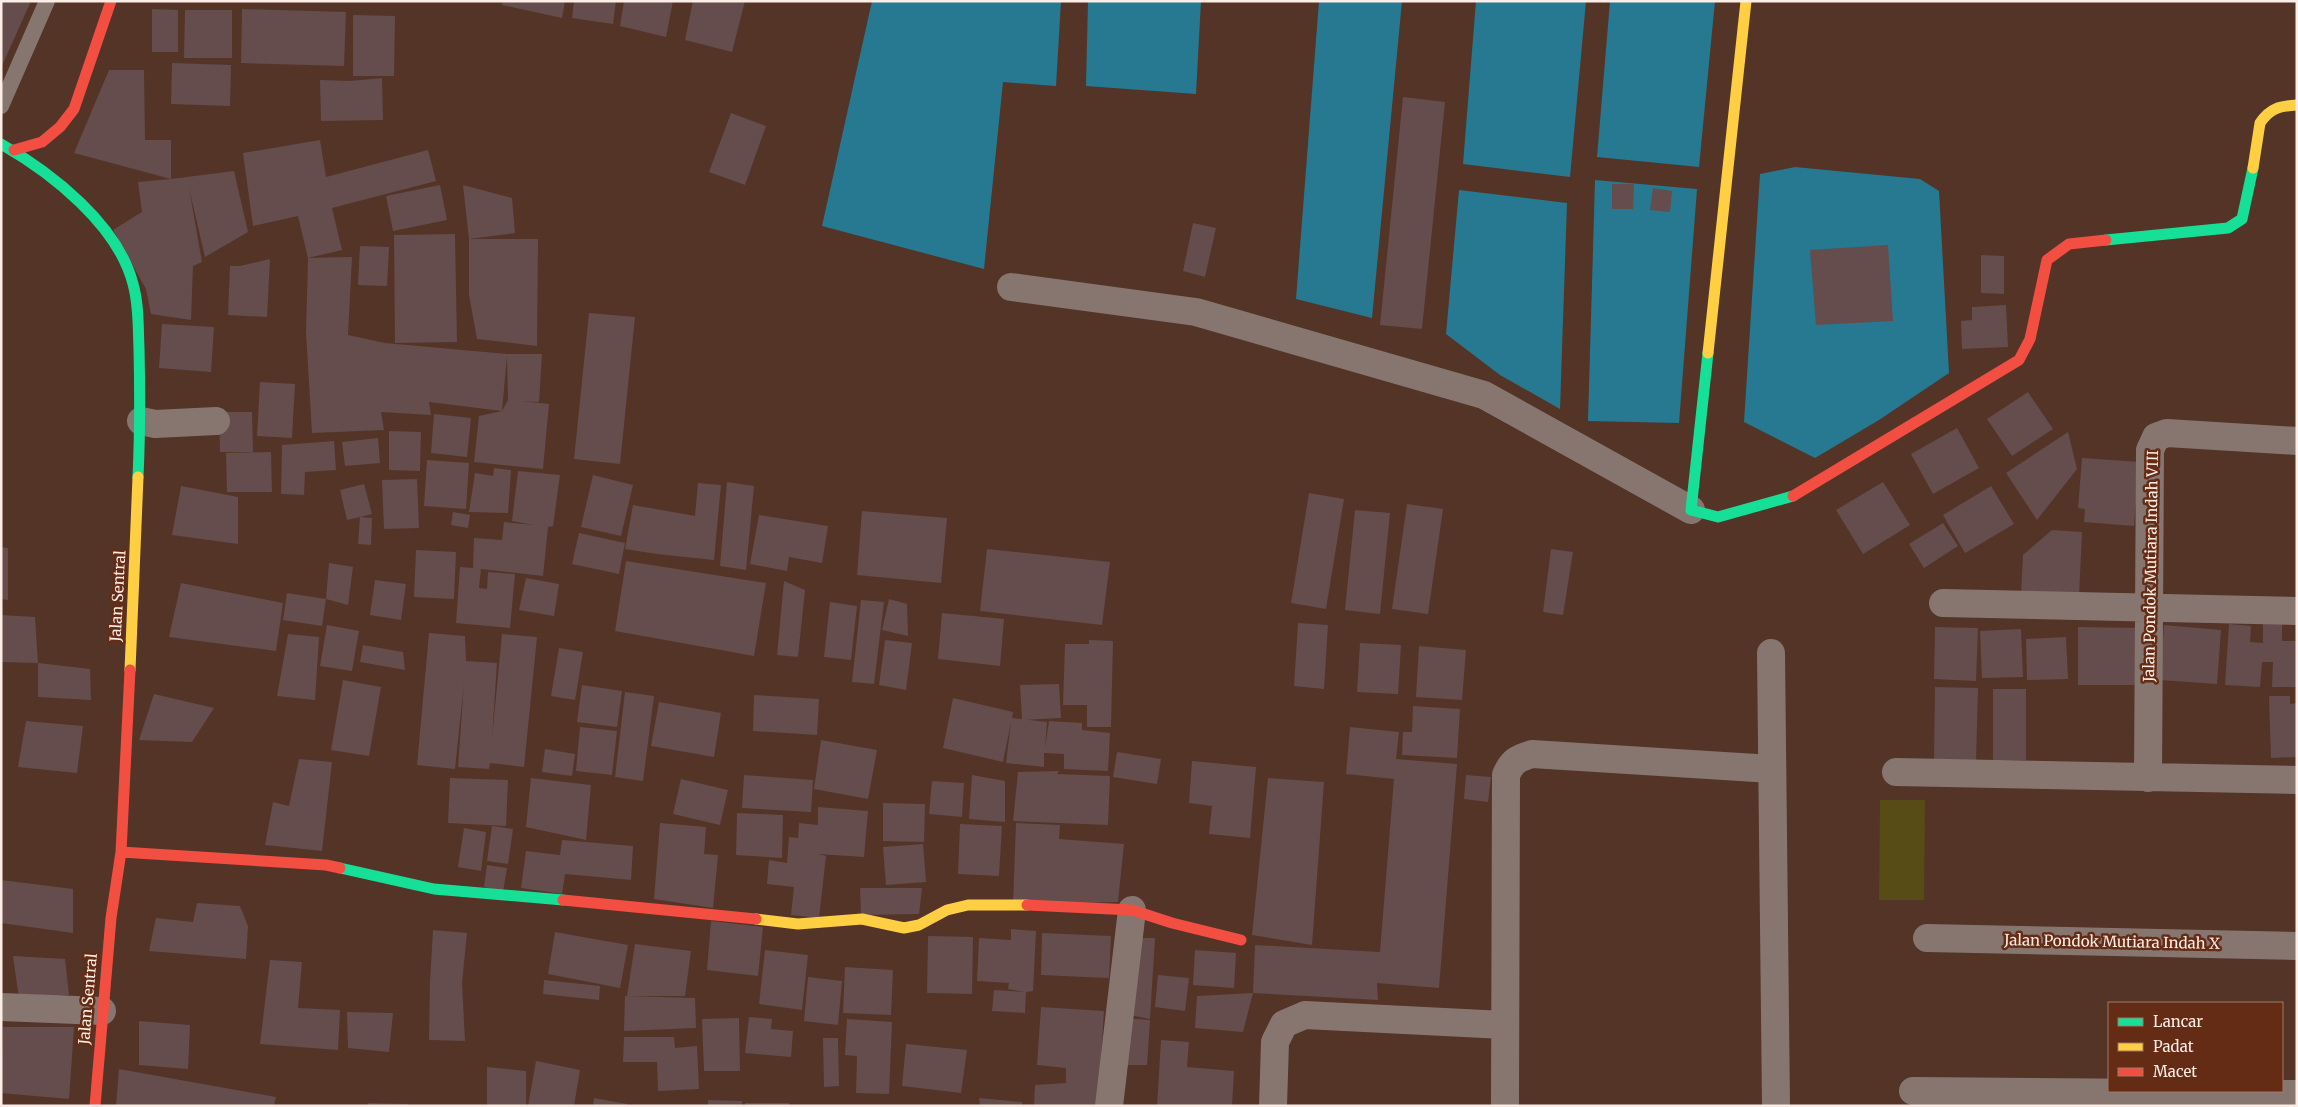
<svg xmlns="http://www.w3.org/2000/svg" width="2298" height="1107" font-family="Merriweather,serif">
  <rect width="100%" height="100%" fill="#533427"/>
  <path fill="#574b16" d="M1880 800H1925L1924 900H1879Z"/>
  <path fill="#267990" d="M872 1H1061L1056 86 1003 82 984 269 822 226Z
    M1088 1H1201L1196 94 1086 86Z
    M1319 1H1402L1372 318 1296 299Z
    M1476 1H1586L1570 177 1463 164Z
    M1610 1H1715L1699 167 1597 157Z
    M1795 167 1920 179 1939 191 1949 373 1879 420 1815 458 1744 422 1760 174Z
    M1595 180 1697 189 1679 423 1588 421Z
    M1459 190 1567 203 1560 409 1500 375 1446 334Z"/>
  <path fill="#654c4d" d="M1 1H31L1 68Z
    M503 1H565L562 18 502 5Z
    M574 1H616L613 24 572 18Z
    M624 1H673L666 37 620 26Z
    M693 1H745L732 52 685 40Z
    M152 9 178 10V52H152Z
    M242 9 346 12 344 66 241 63Z
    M185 10H232V58H184Z
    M353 15 395 16 394 76H353Z
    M172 63 231 65 230 106 171 104Z
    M109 70H144L145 140H171V179L234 171 248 232 205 257 189 188 202 262 193 266 191 320 151 314 146 289 113 230 142 212 138 182 171 179 74 153Z
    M382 78 383 120 321 121 320 80 350 81Z
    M1403 97 1445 102 1422 329 1380 325Z
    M731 113 766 126 745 185 709 172Z
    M320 140 326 177 428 150 436 181 332 208 342 250 308 258 298 216 253 226 243 153Z
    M1612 184H1634L1633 209H1612Z
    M440 185 447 220 393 231 386 196Z
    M463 185 512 198 515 233 469 239Z
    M1653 188 1672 191 1670 212 1650 210Z
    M1193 223 1216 228 1205 277 1183 271Z
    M455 234 457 342 395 343 394 235Z
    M469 239H538L537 346 477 339 469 295Z
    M1888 245 1893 321 1816 325 1810 250Z
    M360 246 389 247 387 286 358 285Z
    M1981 255 2004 256V294L1981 293Z
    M352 257 348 335 385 343 507 354H542L539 402 521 401 549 404 543 469 474 462 479 416 502 411 508 400 507 356 502 411 429 402 431 415 381 412 384 430 312 433 306 332 308 258Z
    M270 259 267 317 228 315 230 266H240Z
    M2006 305 2008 347 1962 349 1961 321 1972 320V307Z
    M589 313 635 317 620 464 574 459Z
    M162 324 214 327 211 372 159 368Z
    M260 382 295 384 292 438 257 436Z
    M2028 392 2053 429 2012 456 1987 419Z
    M219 412H252L253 452H220Z
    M434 414 471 418 467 457 431 453Z
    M1957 428 1979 468 1933 494 1911 454Z
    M389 431 421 432 420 471 389 470Z
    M2068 432 2077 469 2037 520 2006 473Z
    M378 438 380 463 345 466 342 442Z
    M334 441 336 470 305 472 304 495 281 494 282 445Z
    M271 452 272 492H227L226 453Z
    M2082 458 2139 462 2134 526 2084 522 2085 509 2078 508Z
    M427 460 469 463 466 509 424 506Z
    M494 468 511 470 508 513 469 512 475 473 493 476Z
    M518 471 560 475 553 526 548 527 543 576 481 569 479 588 487 589 488 572 515 574 510 628 456 623 460 567 473 568 474 538 502 540 504 522 534 525 512 521Z
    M593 475 633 485 621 536 581 527Z
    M417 479 419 528 384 529 382 480Z
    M727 482 754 486 746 570 720 566Z
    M1883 482 1910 525 1863 554 1836 510Z
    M698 483 721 485 714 560 657 554 625 549 633 505 695 516Z
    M364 484 372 514 360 517 372 518 371 545 358 544 360 517 347 520 340 490Z
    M181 486 238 497V544L172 535Z
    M1991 486 2014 524 1965 553 1943 515Z
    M1309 493 1344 499 1326 609 1291 603Z
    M1407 504 1443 509 1428 614 1392 609Z
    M1355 510 1390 513 1380 614 1345 610Z
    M862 511 947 518 941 583 857 575Z
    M453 512 470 515 468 528 451 525Z
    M759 515 828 526 822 563 789 557 787 571 750 564Z
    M1943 523 1958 546 1924 568 1909 544Z
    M2052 530 2082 532 2079 597 2021 594 2023 555Z
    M579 533 625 543 619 574 572 564Z
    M1 547 8 548V600L1 599Z
    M987 549 1110 562 1102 625 980 611Z
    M1551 549 1573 552 1563 615 1543 612Z
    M416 550 456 552 454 599 414 597Z
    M626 561 766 583 754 656 615 631Z
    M329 563 353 567 348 605 326 599Z
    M526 578 559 584 554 616 519 610Z
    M375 580 406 584 401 620 370 615Z
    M784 581 805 590 798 657 777 655Z
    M181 583 283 603 276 651 169 637Z
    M287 593 326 599 322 626 283 620Z
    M889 599 907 604 908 636 882 630Z
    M861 600 884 602 874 684 852 682Z
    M830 602 857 606 851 660 824 657Z
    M942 613 1004 619 1000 666 938 659Z
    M1 615 35 617 38 663 90 669 91 700 38 697V663L1 662Z
    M2263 621 2282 622V641H2297V687H2272L2273 662H2262L2260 687 2225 685 2229 624 2251 626 2250 642 2263 643Z
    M1298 623 1328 625 1324 689 1294 686Z
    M327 625 359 631 352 671 320 666Z
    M2164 625 2221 630 2217 684 2160 680Z
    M1935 627 1978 628 1976 681 1934 679Z
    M2078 627 2143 628V685H2078Z
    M2021 629 2023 677 1982 678 1980 631Z
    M429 633 465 636 466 661 497 663 492 738 502 634 537 637 524 767 490 763 489 769 458 767 464 683 455 769 417 765Z
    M288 634 319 637 315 700 277 696Z
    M2066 637 2068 679 2027 680 2026 639Z
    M885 640 912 643 906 690 879 685Z
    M1089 640 1113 641 1111 727H1087V705H1063L1065 644H1089Z
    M1360 643 1401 645 1398 694 1357 692Z
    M363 645 403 652 405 670 360 662Z
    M1419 646 1466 650 1462 700 1416 697Z
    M559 648 583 652 575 700 551 696Z
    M343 680 381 687 369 756 331 750Z
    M1059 684 1061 718 1022 720 1020 685Z
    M582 685 622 691 617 727 577 722Z
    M1935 687 1978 688 1976 762 1934 760Z
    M1993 689H2026V760H1993Z
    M625 692 654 696 643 781 615 777Z
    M154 694 214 708 192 742 139 740Z
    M754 695 819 699 817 735 753 731Z
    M2269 696H2290V704L2297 703V757L2271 758Z
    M953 698 1013 712 1012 718 1047 722 1045 748 1049 721 1082 723V730L1110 733 1108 771 1064 769V754L1044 753V767L1006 763 1011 722 1003 762 943 748Z
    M659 702 721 713 714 757 651 746Z
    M1413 706 1460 709 1457 758 1402 755 1403 732H1412Z
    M26 721 83 726 77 773 18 767Z
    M580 727 617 731 612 775 576 771Z
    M1350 727 1399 732 1396 759 1457 764 1439 988 1377 983 1378 1000 1253 993 1243 1032 1195 1028 1197 996 1253 993 1255 945 1380 952 1394 779 1346 774Z
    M821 740 877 750 868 799 814 789Z
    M545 749 575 754 572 776 542 772Z
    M1117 752 1161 759 1157 784 1113 777Z
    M299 759 332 762 322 851 265 845 273 802 289 806Z
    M1192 761 1256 767 1250 838 1209 834 1212 806 1189 803Z
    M1059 771 1057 774 1110 776 1108 825 1013 821 1018 772Z
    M744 775 813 780 811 812 742 808Z
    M972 775 1005 781V822L969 819Z
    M1466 775 1491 777 1488 802 1464 799Z
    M450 778 508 780 506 826 448 823Z
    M531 778 591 785 586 840 526 827Z
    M1268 778 1324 782 1312 945 1252 935Z
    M681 779 728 790 720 825 673 814Z
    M932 781 964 783 962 817 929 814Z
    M883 803 925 804 924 842 883 841Z
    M818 807 868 811 864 857 818 854 826 856 819 918 791 915 794 887 767 884 769 860 787 863 789 837 798 838 799 823 818 825Z
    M737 813 783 815 782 858 736 855Z
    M660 823 706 827 704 854 718 855 713 908 654 899Z
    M1016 823 1060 825 1059 839 1124 844 1118 902 1013 904Z
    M960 824 1002 826 999 876 958 874Z
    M492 826 513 829 508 864 487 861Z
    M464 828 486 832 481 871 458 867Z
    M562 840 633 846 631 880 565 874 562 894 521 888 526 851 560 855Z
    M923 844 926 882 886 885 883 847Z
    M487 865 507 868 503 892 484 887Z
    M1 880 73 889V933L1 923Z
    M860 888H922L919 914 861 915Z
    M197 903 240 906 248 926 246 959 149 951 156 918 193 922Z
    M711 921 763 927 758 976 707 970Z
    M1011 929 1036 931 1033 991 1026 992 1025 1013 992 1011 994 990 1025 992 1008 989 1009 983 977 981 979 938 1011 940Z
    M433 930 467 933 462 983 465 1041 429 1040 430 982Z
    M555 932 628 945 620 988 548 974Z
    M1042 933 1111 936 1109 978 1041 975Z
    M928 936 973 937 972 994 927 993Z
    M1133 938H1155L1150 1019 1125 1014Z
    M635 944 691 951 685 996H627Z
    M765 950 808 955 802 1010 759 1004Z
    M1195 950 1236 953 1234 988 1193 985Z
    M13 956 65 959 69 995 19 999Z
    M270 960 302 962 298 1008 340 1010 338 1050 260 1044Z
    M845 967 893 970 891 1015 843 1013Z
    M1158 975 1189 978 1185 1011 1155 1007Z
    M808 977 842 981 838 1025 804 1021Z
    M544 980 600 986 599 1000 543 994Z
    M625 996 695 998 696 1028 624 1031Z
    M1041 1007 1104 1011 1098 1106H1034L1035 1085 1066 1083V1068L1037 1065Z
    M347 1012 393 1013 389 1052 348 1048Z
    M749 1017 772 1019 771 1029 793 1031 791 1057 745 1053Z
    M739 1018 740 1071H704L702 1019Z
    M1122 1018 1150 1020 1147 1065H1118Z
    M847 1019 892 1022 889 1094 856 1093 857 1056 845 1055Z
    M139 1021 190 1025 188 1069 139 1065Z
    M3 1027H74L69 1099 1 1093Z
    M624 1037H674L675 1048 697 1046 699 1089 658 1091 657 1062H623Z
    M823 1038H838L839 1086 824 1087Z
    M1161 1040 1189 1042 1187 1067 1234 1071 1232 1106H1157Z
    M906 1044 967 1050 961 1093 902 1086Z
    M536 1061 580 1070 574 1106H528Z
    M487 1067 526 1071V1106H487Z
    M119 1069 276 1097 274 1106H116Z
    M594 1098 627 1104V1106H593Z
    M979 1098 1022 1102V1106H980Z
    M708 1100 742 1101V1106H708Z
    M368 1103 408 1104V1106H368Z
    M745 1103H789L790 1106H745Z"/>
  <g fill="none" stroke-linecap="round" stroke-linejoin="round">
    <path stroke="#877670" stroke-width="16" d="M1 106 47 1"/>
    <path stroke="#877670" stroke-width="28" d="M1011 287 1196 312 1484 395 1691 510
      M141 421 155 424 216 421
      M1943 603 2297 611
      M1771 653 1776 1106
      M1896 772 2297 780
      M2148 778 2150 450 2156 437 2167 433 2297 441
      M1927 938 2297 946
      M1 1007 102 1011
      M1913 1091 2297 1094
      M1109 1106 1132 910
      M1273 1106 1275 1042 1284 1024 1305 1015 1504 1025
      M1505 1106 1506 775C1512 761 1518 758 1532 754L1772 769"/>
    <path stroke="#16e098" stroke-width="11" d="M1 144C52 173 118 225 133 284 139 305 138 327 139 348 140 391 140 434 138 477
      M2106 240 2228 228 2242 219 2253 168
      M1708 353 1691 510 1718 517 1793 496
      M340 868 434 889 563 900"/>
    <path stroke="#ffcf43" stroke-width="11" d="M2253 168 2260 123C2270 108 2280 106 2297 105
      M1708 353 1746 1
      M130 670 138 477
      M756 919 798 924 862 919 904 928 919 925 947 910 968 905H1027"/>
    <path stroke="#f24e42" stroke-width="11" d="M14 150 42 142 60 127 74 109 111 1
      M1793 496 2019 360 2030 339 2047 260 2069 244 2106 240
      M121 852 326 865 340 868
      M563 900 756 919
      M1027 905 1132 910 1172 923 1241 940
      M95 1106 111 918 121 852 130 670"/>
  </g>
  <g text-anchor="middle" stroke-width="5" stroke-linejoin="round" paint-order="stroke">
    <g font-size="15" fill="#fcede7" stroke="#652c15">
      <text transform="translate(2151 566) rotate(-89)" y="5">Jalan Pondok Mutiara Indah VIII</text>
      <text transform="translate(118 596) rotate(-87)" y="5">Jalan Sentral</text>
      <text transform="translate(2112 942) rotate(1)" y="5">Jalan Pondok Mutiara Indah X</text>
      <text transform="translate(88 999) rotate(-85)" y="5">Jalan Sentral</text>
    </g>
  </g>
  <rect width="2298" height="1107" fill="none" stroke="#fcede7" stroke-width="5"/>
  <rect x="2108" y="1002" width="175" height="90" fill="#652c15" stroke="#a17969"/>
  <rect x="2118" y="1018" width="25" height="8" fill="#16e098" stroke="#a17969"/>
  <text x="2153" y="1027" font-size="15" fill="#fcede7">Lancar</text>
  <rect x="2118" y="1043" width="25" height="8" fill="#ffcf43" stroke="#a17969"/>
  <text x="2153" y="1052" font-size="15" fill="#fcede7">Padat</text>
  <rect x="2118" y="1068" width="25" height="8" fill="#f24e42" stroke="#a17969"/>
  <text x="2153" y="1077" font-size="15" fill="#fcede7">Macet</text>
</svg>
